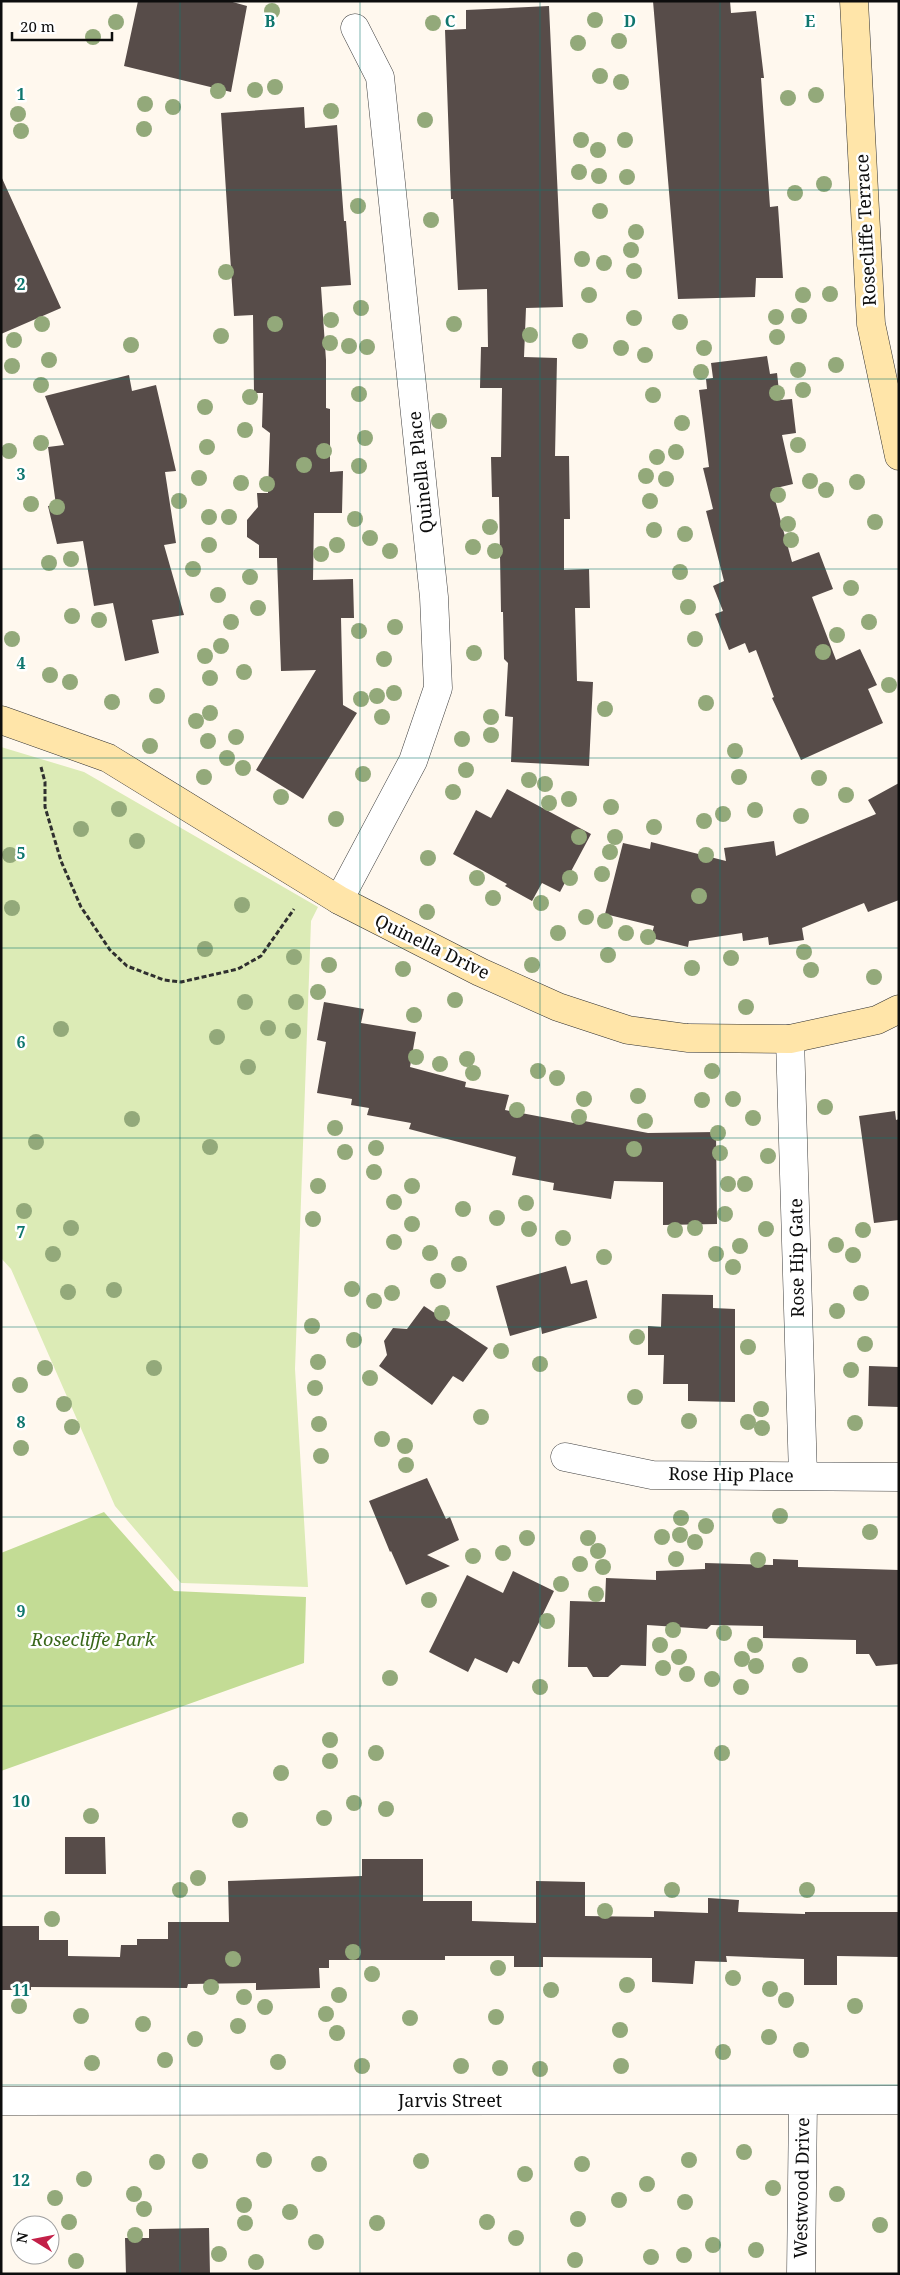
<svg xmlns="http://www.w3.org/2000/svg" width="900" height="2275" font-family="'Noto Serif',serif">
  <rect width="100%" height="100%" fill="#fff8ee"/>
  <path fill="#dcebb6" d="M1 747 84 772 318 907 311 921 295 1369 308 1587 181 1583 115 1506 11 1269 1 1258Z"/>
  <path fill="#c3dc95" d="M104 1512 174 1591 306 1597 304 1663 1 1771V1553Z"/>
  <path fill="#574c49" d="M138 1H229L247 6 231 92 124 66Z
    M653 1H730L731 13 756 11 764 78H761L770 207 778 206 783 278H756L755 297 678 299Z
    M549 6 563 307 526 308 524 357 557 358 555 456H569L570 519H564V570L589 569 590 608H575L577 681 593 682 589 766 511 762 513 717 505 716 508 663 504 659 503 612H501L499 497H492L491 457H501L502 388H480L481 347H488L487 289 458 290 453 199H451L445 30 466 29V10Z
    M304 107 305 128 337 125 344 221H346L351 285 321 287 326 360V408L330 409V472L343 471 342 513H314L313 580 353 579 354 618H341L343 705 357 713 303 799 256 770 316 670 281 671 277 558H259V545L247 537V520L258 507 257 493H268L270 433 262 427 263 393H254L253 315 234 316 221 113Z
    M1 176 61 308 1 334Z
    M767 356 770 374 777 373 780 400 792 399 796 433 782 435 793 484 772 489 792 562 819 552 833 589 812 597 836 660 860 649 877 685 868 689 883 723 801 760 772 698 774 697 756 650 749 653 745 643 729 650 715 614 723 611 713 586 724 581 706 511 713 509 703 468 709 467 699 390 707 389 706 379 713 378 711 363Z
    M129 375 132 391 156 385 176 471 165 472 176 543 164 545 184 615 152 620 159 653 125 661 113 603 94 606 83 541 57 544 48 506 56 505 48 447 64 445 45 396Z
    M899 783V900L868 912 864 903 802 928 804 940 769 945 768 937 743 941 742 933 689 941 688 947 651 938 654 926 605 914 623 843 650 849 651 842 726 861 724 848 774 841 776 856 876 814 868 800Z
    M507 789 591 834 560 892 542 883 532 901 505 886 507 884 453 854 476 810 491 818Z
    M324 1002 364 1009 361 1023 416 1032 410 1067 466 1082 465 1087 509 1095 505 1110 579 1124V1120L648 1133 716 1132 717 1224 663 1225V1182L614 1181 611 1199 553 1190 554 1183 512 1175 516 1157 409 1129 411 1123 367 1115 369 1108 351 1105 352 1099 317 1093 326 1042 317 1040Z
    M895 1111 896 1120 899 1119V1220L874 1223 859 1116Z
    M566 1266 571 1284 587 1280 597 1318 542 1334 541 1327 510 1336 496 1286Z
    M662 1294 713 1295V1308L735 1309V1402L688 1401V1384H663L664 1355H648V1326L661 1327Z
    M424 1306 488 1348 463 1382 453 1376 432 1405 379 1366 387 1355 384 1341 393 1328 407 1329Z
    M869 1366 899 1367V1407L868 1406Z
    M427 1478 446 1519 450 1517 459 1540 427 1555 450 1566 406 1585 391 1551 390 1552 369 1501Z
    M773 1559 798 1560V1567L899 1570V1664L876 1666 869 1654H856V1640L763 1638V1626L711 1625 707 1629 647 1625 646 1666 621 1665 608 1677H593L587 1667H568L570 1601 605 1602 606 1578 656 1580V1571L705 1569V1563L773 1565Z
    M513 1571 554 1591 519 1664 513 1661 507 1673 475 1658 468 1672 429 1652 467 1575 503 1593Z
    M65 1837H105L106 1874H65Z
    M362 1859H423V1901H472V1921L536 1923V1881L585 1882V1916L654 1917V1911L708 1913V1898L739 1900 738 1912 805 1914V1912H899V1957L837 1956V1985H804V1959L726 1956 727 1962 695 1961 693 1984 652 1982V1958L543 1957V1967H514V1956H445V1960H329V1968H319L320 1988 256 1990V1983L188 1984 187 1988 31 1987V1990H1V1926H39V1940H68V1956L120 1957 121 1945H137V1939H168V1922H229L228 1881 362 1876Z
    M209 2228 210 2274H126L125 2238H149V2229Z"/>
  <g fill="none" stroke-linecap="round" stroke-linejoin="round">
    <g stroke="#404040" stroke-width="29">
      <path id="street" d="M339 900 413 761 438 688 434 597 380 77 355 28
        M790 1039 803 1476
        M565 1457 652 1475 899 1477
        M1 2101 899 2100
        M801 2274 803 2101"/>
    </g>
    <g stroke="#2f2f2f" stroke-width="29">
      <path id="secondary" d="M854 1 871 324 899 456
        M1 720 108 758 339 900 480 972 558 1007 628 1030 687 1038 790 1039 877 1020 899 1009"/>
    </g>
    <path stroke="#2f2f2f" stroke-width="3" stroke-dasharray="5 2.5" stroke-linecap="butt" d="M41 767 45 782V807L61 861 81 907 110 950 127 966 164 980 181 982 238 969 261 956 294 909"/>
    <use href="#street" stroke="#fff" stroke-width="28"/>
    <use href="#secondary" stroke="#ffe5a9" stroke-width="28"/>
  </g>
  <g fill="#93a97a">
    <circle cx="272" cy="11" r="8"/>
    <circle cx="595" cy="20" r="8"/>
    <circle cx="116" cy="22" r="8"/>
    <circle cx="433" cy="23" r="8"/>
    <circle cx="93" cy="37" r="8"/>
    <circle cx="619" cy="41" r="8"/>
    <circle cx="578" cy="43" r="8"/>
    <circle cx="600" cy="76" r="8"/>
    <circle cx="621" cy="82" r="8"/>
    <circle cx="275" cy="87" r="8"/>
    <circle cx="255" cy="90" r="8"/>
    <circle cx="218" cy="91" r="8"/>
    <circle cx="816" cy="95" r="8"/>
    <circle cx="788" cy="98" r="8"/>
    <circle cx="145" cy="104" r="8"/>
    <circle cx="173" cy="107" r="8"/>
    <circle cx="331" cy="111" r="8"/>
    <circle cx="18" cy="114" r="8"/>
    <circle cx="425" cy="120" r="8"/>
    <circle cx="144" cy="129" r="8"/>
    <circle cx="21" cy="131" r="8"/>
    <circle cx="581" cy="140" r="8"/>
    <circle cx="625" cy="140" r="8"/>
    <circle cx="598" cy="150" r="8"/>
    <circle cx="579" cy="172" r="8"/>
    <circle cx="599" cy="176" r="8"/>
    <circle cx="627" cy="177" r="8"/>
    <circle cx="824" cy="184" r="8"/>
    <circle cx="795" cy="193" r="8"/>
    <circle cx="358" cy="206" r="8"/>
    <circle cx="600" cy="211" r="8"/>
    <circle cx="431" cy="220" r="8"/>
    <circle cx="636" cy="232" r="8"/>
    <circle cx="631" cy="250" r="8"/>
    <circle cx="582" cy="259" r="8"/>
    <circle cx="604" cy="263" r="8"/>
    <circle cx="634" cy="271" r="8"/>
    <circle cx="226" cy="272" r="8"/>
    <circle cx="830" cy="294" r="8"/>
    <circle cx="589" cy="295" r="8"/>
    <circle cx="803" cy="295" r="8"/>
    <circle cx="361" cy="308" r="8"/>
    <circle cx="799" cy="316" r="8"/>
    <circle cx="776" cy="317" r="8"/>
    <circle cx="634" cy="318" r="8"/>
    <circle cx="331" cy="320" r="8"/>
    <circle cx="680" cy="322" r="8"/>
    <circle cx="42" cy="324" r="8"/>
    <circle cx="275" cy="324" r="8"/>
    <circle cx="454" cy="324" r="8"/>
    <circle cx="530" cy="335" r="8"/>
    <circle cx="221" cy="336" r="8"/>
    <circle cx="777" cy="337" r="8"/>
    <circle cx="14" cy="340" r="8"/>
    <circle cx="580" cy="341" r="8"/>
    <circle cx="330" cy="343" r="8"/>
    <circle cx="131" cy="345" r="8"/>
    <circle cx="349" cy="346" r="8"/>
    <circle cx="367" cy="347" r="8"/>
    <circle cx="621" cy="348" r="8"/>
    <circle cx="704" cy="348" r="8"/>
    <circle cx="645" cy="355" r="8"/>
    <circle cx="49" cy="360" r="8"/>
    <circle cx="836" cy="365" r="8"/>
    <circle cx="12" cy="366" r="8"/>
    <circle cx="798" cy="370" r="8"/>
    <circle cx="701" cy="372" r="8"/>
    <circle cx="41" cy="385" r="8"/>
    <circle cx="803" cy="390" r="8"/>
    <circle cx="777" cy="393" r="8"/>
    <circle cx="359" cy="394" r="8"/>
    <circle cx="653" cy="395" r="8"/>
    <circle cx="250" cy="397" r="8"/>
    <circle cx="205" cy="407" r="8"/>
    <circle cx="439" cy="421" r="8"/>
    <circle cx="682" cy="423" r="8"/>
    <circle cx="245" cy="430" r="8"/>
    <circle cx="365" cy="438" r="8"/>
    <circle cx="41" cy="443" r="8"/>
    <circle cx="798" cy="445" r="8"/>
    <circle cx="207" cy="447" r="8"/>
    <circle cx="9" cy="451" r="8"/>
    <circle cx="324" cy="451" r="8"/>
    <circle cx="676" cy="452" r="8"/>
    <circle cx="657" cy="457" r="8"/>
    <circle cx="304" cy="465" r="8"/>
    <circle cx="359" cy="466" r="8"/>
    <circle cx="646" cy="476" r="8"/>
    <circle cx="199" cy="478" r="8"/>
    <circle cx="666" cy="479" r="8"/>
    <circle cx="810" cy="481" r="8"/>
    <circle cx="857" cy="482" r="8"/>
    <circle cx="241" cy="483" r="8"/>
    <circle cx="267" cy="484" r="8"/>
    <circle cx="826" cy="490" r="8"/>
    <circle cx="778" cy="495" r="8"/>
    <circle cx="179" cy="501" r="8"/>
    <circle cx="650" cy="501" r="8"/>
    <circle cx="31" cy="504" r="8"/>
    <circle cx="57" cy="507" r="8"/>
    <circle cx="209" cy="517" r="8"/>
    <circle cx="229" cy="517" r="8"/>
    <circle cx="355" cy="519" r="8"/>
    <circle cx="875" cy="522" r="8"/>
    <circle cx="788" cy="524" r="8"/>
    <circle cx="490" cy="527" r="8"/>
    <circle cx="654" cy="530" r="8"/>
    <circle cx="685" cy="534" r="8"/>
    <circle cx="370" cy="538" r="8"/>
    <circle cx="791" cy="540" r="8"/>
    <circle cx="209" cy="545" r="8"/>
    <circle cx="337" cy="545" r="8"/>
    <circle cx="473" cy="547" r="8"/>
    <circle cx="390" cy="551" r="8"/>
    <circle cx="495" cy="551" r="8"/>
    <circle cx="321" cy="554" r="8"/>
    <circle cx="71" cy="559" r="8"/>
    <circle cx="49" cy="563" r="8"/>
    <circle cx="193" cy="569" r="8"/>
    <circle cx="680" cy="572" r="8"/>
    <circle cx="250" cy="577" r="8"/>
    <circle cx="851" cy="588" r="8"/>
    <circle cx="218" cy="595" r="8"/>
    <circle cx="688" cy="607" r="8"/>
    <circle cx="258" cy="608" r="8"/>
    <circle cx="72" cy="616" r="8"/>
    <circle cx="99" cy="620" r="8"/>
    <circle cx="231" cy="622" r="8"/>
    <circle cx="869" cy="622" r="8"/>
    <circle cx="395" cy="627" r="8"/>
    <circle cx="359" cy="631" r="8"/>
    <circle cx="837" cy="635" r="8"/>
    <circle cx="12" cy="639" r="8"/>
    <circle cx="695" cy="639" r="8"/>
    <circle cx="221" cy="646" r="8"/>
    <circle cx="823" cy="652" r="8"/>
    <circle cx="474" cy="653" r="8"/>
    <circle cx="205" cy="656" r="8"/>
    <circle cx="384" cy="659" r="8"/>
    <circle cx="244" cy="672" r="8"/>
    <circle cx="50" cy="675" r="8"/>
    <circle cx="210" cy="678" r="8"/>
    <circle cx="70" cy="682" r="8"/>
    <circle cx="889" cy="685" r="8"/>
    <circle cx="394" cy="693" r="8"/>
    <circle cx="157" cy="696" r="8"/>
    <circle cx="377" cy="696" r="8"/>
    <circle cx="361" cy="699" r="8"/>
    <circle cx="112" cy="702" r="8"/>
    <circle cx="706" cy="703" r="8"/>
    <circle cx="605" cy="709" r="8"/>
    <circle cx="210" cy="713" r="8"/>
    <circle cx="382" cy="717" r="8"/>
    <circle cx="491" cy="717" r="8"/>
    <circle cx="196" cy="721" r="8"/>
    <circle cx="491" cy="735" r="8"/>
    <circle cx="236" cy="737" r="8"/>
    <circle cx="462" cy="739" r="8"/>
    <circle cx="208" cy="741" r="8"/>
    <circle cx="150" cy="746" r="8"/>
    <circle cx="735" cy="751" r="8"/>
    <circle cx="227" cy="758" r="8"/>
    <circle cx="243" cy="768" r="8"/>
    <circle cx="466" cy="770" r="8"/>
    <circle cx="363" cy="774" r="8"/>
    <circle cx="204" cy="777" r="8"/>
    <circle cx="739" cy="777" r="8"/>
    <circle cx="819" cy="778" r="8"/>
    <circle cx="529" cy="780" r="8"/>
    <circle cx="545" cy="784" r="8"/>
    <circle cx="453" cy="792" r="8"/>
    <circle cx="846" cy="795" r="8"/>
    <circle cx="281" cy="797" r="8"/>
    <circle cx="569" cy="799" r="8"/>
    <circle cx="549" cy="803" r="8"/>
    <circle cx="611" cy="807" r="8"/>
    <circle cx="119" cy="809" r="8"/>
    <circle cx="755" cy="810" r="8"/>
    <circle cx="723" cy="814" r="8"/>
    <circle cx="801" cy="816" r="8"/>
    <circle cx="336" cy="819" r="8"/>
    <circle cx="704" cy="821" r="8"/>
    <circle cx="654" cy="827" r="8"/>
    <circle cx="81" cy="829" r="8"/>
    <circle cx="579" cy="837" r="8"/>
    <circle cx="615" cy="837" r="8"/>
    <circle cx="137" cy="841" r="8"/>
    <circle cx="610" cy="852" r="8"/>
    <circle cx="10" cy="855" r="8"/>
    <circle cx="706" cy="855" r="8"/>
    <circle cx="428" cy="858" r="8"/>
    <circle cx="602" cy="874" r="8"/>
    <circle cx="477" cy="878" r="8"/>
    <circle cx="570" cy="878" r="8"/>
    <circle cx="699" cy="896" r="8"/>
    <circle cx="493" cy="898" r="8"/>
    <circle cx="541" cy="903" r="8"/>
    <circle cx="242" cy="905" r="8"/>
    <circle cx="12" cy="908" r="8"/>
    <circle cx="427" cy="912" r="8"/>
    <circle cx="586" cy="917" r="8"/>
    <circle cx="605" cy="921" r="8"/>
    <circle cx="558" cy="933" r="8"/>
    <circle cx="626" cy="933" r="8"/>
    <circle cx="648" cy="937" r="8"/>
    <circle cx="205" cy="949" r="8"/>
    <circle cx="804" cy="952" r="8"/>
    <circle cx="608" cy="955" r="8"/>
    <circle cx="294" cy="957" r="8"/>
    <circle cx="731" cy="958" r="8"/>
    <circle cx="329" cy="965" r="8"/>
    <circle cx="532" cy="965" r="8"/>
    <circle cx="692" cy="968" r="8"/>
    <circle cx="403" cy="969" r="8"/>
    <circle cx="811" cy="970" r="8"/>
    <circle cx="874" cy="977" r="8"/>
    <circle cx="318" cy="992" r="8"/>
    <circle cx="455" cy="1000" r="8"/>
    <circle cx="245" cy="1002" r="8"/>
    <circle cx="296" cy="1002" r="8"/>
    <circle cx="746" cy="1007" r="8"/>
    <circle cx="414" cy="1015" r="8"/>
    <circle cx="268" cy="1028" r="8"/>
    <circle cx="61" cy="1029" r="8"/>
    <circle cx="293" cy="1031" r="8"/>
    <circle cx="217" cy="1037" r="8"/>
    <circle cx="416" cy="1057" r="8"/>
    <circle cx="467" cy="1059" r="8"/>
    <circle cx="440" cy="1064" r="8"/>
    <circle cx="248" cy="1067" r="8"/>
    <circle cx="538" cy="1071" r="8"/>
    <circle cx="712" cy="1071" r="8"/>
    <circle cx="473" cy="1073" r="8"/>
    <circle cx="557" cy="1078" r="8"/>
    <circle cx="638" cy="1096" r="8"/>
    <circle cx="584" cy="1099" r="8"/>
    <circle cx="733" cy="1099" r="8"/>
    <circle cx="702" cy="1100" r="8"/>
    <circle cx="825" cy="1107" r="8"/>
    <circle cx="517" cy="1110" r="8"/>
    <circle cx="579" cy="1117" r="8"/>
    <circle cx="753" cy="1118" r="8"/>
    <circle cx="132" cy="1119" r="8"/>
    <circle cx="645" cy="1121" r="8"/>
    <circle cx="335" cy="1128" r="8"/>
    <circle cx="718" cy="1133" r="8"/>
    <circle cx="36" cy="1142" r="8"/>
    <circle cx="210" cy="1147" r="8"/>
    <circle cx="376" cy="1148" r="8"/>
    <circle cx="634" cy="1149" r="8"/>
    <circle cx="345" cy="1152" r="8"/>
    <circle cx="720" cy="1153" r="8"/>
    <circle cx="768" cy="1156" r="8"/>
    <circle cx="374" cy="1172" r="8"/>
    <circle cx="728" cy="1184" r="8"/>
    <circle cx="745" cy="1184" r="8"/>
    <circle cx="318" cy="1186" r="8"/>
    <circle cx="412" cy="1186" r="8"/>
    <circle cx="394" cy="1202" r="8"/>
    <circle cx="526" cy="1203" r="8"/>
    <circle cx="463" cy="1209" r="8"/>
    <circle cx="24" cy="1211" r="8"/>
    <circle cx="725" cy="1214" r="8"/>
    <circle cx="497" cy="1218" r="8"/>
    <circle cx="313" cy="1219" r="8"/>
    <circle cx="412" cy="1224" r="8"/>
    <circle cx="71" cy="1228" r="8"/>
    <circle cx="695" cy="1228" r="8"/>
    <circle cx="529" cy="1229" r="8"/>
    <circle cx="766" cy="1229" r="8"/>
    <circle cx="675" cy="1230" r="8"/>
    <circle cx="863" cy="1230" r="8"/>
    <circle cx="563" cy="1238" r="8"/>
    <circle cx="394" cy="1242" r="8"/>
    <circle cx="836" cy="1245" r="8"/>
    <circle cx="740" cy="1246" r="8"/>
    <circle cx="430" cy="1253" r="8"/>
    <circle cx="53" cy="1254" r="8"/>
    <circle cx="716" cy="1254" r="8"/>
    <circle cx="853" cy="1255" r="8"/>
    <circle cx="604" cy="1257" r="8"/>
    <circle cx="459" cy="1264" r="8"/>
    <circle cx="733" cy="1267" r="8"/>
    <circle cx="438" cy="1281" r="8"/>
    <circle cx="352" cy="1289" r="8"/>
    <circle cx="114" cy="1290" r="8"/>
    <circle cx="68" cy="1292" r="8"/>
    <circle cx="392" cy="1293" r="8"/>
    <circle cx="861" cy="1293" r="8"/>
    <circle cx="374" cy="1301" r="8"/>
    <circle cx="837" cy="1311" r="8"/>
    <circle cx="442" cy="1313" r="8"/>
    <circle cx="312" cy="1326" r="8"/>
    <circle cx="637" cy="1337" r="8"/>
    <circle cx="354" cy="1340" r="8"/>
    <circle cx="865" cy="1344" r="8"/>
    <circle cx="748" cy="1347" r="8"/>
    <circle cx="501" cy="1351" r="8"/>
    <circle cx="318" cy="1362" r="8"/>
    <circle cx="540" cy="1364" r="8"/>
    <circle cx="45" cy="1368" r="8"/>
    <circle cx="154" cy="1368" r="8"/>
    <circle cx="851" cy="1370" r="8"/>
    <circle cx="370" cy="1378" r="8"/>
    <circle cx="20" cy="1385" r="8"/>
    <circle cx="315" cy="1388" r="8"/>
    <circle cx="635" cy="1397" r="8"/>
    <circle cx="64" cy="1404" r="8"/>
    <circle cx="761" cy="1409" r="8"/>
    <circle cx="481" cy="1417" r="8"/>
    <circle cx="689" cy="1421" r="8"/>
    <circle cx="748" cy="1422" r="8"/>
    <circle cx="855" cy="1423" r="8"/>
    <circle cx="319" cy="1424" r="8"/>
    <circle cx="72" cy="1427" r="8"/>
    <circle cx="762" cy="1428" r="8"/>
    <circle cx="382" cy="1439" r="8"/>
    <circle cx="405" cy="1446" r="8"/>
    <circle cx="21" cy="1448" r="8"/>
    <circle cx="321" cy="1456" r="8"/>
    <circle cx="406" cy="1465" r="8"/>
    <circle cx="780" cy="1516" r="8"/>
    <circle cx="681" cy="1518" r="8"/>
    <circle cx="706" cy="1526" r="8"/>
    <circle cx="870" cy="1532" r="8"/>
    <circle cx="680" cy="1535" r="8"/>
    <circle cx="662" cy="1537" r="8"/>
    <circle cx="527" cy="1538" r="8"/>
    <circle cx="588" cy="1538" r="8"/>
    <circle cx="695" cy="1542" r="8"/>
    <circle cx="598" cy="1551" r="8"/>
    <circle cx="503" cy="1553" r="8"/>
    <circle cx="473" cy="1556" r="8"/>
    <circle cx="676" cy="1559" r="8"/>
    <circle cx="758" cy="1560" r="8"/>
    <circle cx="580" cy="1564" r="8"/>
    <circle cx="603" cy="1567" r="8"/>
    <circle cx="561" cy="1584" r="8"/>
    <circle cx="596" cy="1594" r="8"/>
    <circle cx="429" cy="1600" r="8"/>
    <circle cx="547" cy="1621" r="8"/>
    <circle cx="673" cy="1630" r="8"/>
    <circle cx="724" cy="1633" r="8"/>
    <circle cx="660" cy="1645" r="8"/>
    <circle cx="755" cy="1645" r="8"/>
    <circle cx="679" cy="1657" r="8"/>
    <circle cx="742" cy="1659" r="8"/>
    <circle cx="800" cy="1665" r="8"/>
    <circle cx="756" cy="1666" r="8"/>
    <circle cx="663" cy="1668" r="8"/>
    <circle cx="687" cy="1674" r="8"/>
    <circle cx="390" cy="1678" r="8"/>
    <circle cx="712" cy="1679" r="8"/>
    <circle cx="540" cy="1687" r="8"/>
    <circle cx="741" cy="1687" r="8"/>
    <circle cx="330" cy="1740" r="8"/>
    <circle cx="376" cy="1753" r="8"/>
    <circle cx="722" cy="1753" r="8"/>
    <circle cx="330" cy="1761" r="8"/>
    <circle cx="281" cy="1773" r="8"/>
    <circle cx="354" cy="1803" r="8"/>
    <circle cx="386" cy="1809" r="8"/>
    <circle cx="91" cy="1816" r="8"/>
    <circle cx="324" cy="1818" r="8"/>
    <circle cx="240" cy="1820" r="8"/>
    <circle cx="198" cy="1878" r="8"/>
    <circle cx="180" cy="1890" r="8"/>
    <circle cx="672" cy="1890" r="8"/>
    <circle cx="807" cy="1890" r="8"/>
    <circle cx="605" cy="1911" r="8"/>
    <circle cx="52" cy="1919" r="8"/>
    <circle cx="353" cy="1952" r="8"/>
    <circle cx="233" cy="1959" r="8"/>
    <circle cx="498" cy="1968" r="8"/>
    <circle cx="372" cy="1974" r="8"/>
    <circle cx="733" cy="1978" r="8"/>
    <circle cx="627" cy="1985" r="8"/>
    <circle cx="211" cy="1987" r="8"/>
    <circle cx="770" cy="1989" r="8"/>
    <circle cx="551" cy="1990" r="8"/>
    <circle cx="339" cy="1995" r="8"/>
    <circle cx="244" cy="1997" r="8"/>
    <circle cx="786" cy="2000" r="8"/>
    <circle cx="19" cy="2006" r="8"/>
    <circle cx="855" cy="2006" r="8"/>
    <circle cx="265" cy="2007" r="8"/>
    <circle cx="326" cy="2014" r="8"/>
    <circle cx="81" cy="2016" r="8"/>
    <circle cx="496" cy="2017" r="8"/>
    <circle cx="410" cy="2018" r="8"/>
    <circle cx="143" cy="2024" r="8"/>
    <circle cx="238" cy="2026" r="8"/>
    <circle cx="620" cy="2030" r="8"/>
    <circle cx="337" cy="2033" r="8"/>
    <circle cx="769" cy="2037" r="8"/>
    <circle cx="195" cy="2039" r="8"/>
    <circle cx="801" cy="2050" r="8"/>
    <circle cx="723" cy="2052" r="8"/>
    <circle cx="165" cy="2060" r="8"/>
    <circle cx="278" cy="2062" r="8"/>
    <circle cx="92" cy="2063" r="8"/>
    <circle cx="362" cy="2066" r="8"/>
    <circle cx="461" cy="2066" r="8"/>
    <circle cx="621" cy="2066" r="8"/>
    <circle cx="500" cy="2068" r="8"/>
    <circle cx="540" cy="2069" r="8"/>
    <circle cx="744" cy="2152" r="8"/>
    <circle cx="264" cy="2160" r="8"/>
    <circle cx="689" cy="2160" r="8"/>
    <circle cx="200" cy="2161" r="8"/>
    <circle cx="421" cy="2161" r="8"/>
    <circle cx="157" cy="2162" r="8"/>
    <circle cx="319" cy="2164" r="8"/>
    <circle cx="582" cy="2164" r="8"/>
    <circle cx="525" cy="2174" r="8"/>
    <circle cx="84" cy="2179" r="8"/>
    <circle cx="647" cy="2184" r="8"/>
    <circle cx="773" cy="2188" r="8"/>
    <circle cx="134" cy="2194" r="8"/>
    <circle cx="837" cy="2194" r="8"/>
    <circle cx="55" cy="2198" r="8"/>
    <circle cx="619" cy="2200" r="8"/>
    <circle cx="685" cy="2202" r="8"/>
    <circle cx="244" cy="2205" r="8"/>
    <circle cx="144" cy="2209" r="8"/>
    <circle cx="290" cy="2212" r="8"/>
    <circle cx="578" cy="2219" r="8"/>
    <circle cx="69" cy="2222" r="8"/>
    <circle cx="487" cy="2222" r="8"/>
    <circle cx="245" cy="2223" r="8"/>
    <circle cx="377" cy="2223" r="8"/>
    <circle cx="880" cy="2225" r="8"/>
    <circle cx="135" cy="2235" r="8"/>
    <circle cx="516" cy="2238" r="8"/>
    <circle cx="316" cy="2242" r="8"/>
    <circle cx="713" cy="2245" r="8"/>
    <circle cx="756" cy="2250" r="8"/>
    <circle cx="219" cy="2254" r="8"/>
    <circle cx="684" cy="2255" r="8"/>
    <circle cx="651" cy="2257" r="8"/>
    <circle cx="575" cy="2260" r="8"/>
    <circle cx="76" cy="2261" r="8"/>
    <circle cx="256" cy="2262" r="8"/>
  </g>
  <path fill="none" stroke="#0f766e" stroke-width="1" stroke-opacity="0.55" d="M180 1V2274M360 1V2274M540 1V2274M720 1V2274M1 190H899M1 379H899M1 569H899M1 758H899M1 948H899M1 1138H899M1 1327H899M1 1517H899M1 1706H899M1 1896H899M1 2085H899"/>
  <g text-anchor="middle" stroke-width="5" stroke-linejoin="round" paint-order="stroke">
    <g font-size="18" fill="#0d0d0d" stroke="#fff">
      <text transform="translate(866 230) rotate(-93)" y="6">Rosecliffe Terrace</text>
      <text transform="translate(421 472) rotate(-96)" y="6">Quinella Place</text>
      <text transform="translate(432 947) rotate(26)" y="6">Quinella Drive</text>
      <text transform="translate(797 1258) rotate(-91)" y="6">Rose Hip Gate</text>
      <text transform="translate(731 1475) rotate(1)" y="6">Rose Hip Place</text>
      <text x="450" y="2107">Jarvis Street</text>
      <text transform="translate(802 2188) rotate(-89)" y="6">Westwood Drive</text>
    </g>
    <g font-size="18" font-style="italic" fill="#3a681b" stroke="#fff">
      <text x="93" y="1646">Rosecliffe Park</text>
    </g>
  </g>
  <g font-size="16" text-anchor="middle" font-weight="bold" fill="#0f766e" stroke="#fff" stroke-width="5" stroke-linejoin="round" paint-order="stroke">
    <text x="270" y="27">B</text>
    <text x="450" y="27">C</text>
    <text x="630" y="27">D</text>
    <text x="810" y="27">E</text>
    <text x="21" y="100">1</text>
    <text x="21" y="290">2</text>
    <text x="21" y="480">3</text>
    <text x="21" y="669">4</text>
    <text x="21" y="859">5</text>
    <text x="21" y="1048">6</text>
    <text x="21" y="1238">7</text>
    <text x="21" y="1428">8</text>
    <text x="21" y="1617">9</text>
    <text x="21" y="1807">10</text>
    <text x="21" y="1996">11</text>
    <text x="21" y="2186">12</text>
  </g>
  <rect width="900" height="2275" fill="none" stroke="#0d0d0d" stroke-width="5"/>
  <g transform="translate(35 2240) rotate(280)"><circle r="24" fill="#ffffff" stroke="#9e9e9e"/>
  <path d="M0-4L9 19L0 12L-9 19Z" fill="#c32048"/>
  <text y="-8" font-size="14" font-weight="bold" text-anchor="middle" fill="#0d0d0d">N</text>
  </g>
  <path d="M12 32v8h100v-8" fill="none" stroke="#0d0d0d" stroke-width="2.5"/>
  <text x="20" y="32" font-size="15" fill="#0d0d0d" stroke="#ffffff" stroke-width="4" paint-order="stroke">20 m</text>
</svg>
